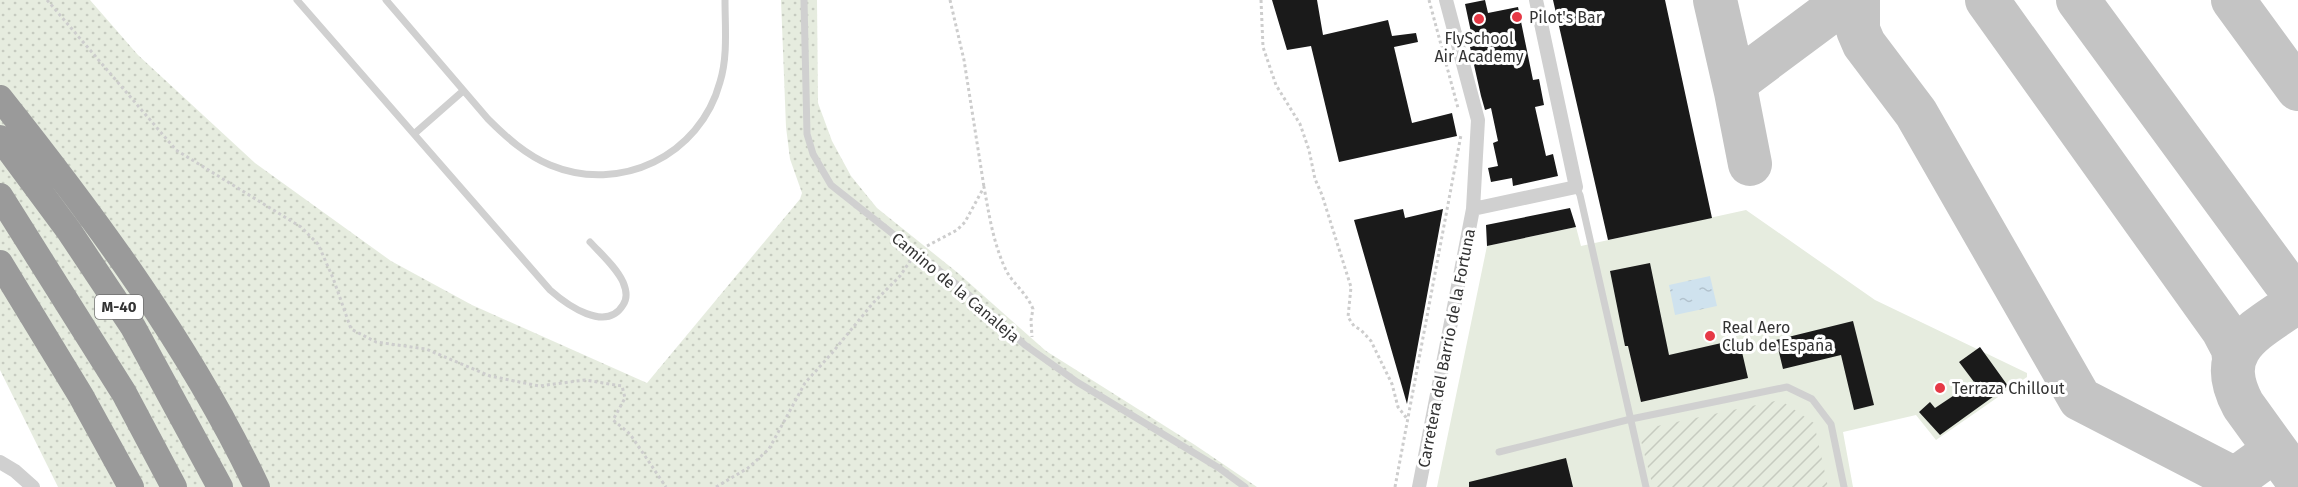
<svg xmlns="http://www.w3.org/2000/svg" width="2298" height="487" font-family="'Fira Sans',sans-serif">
  <defs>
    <pattern id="grass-dots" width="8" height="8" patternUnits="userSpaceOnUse" patternTransform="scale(1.5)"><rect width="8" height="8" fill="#e6ecdf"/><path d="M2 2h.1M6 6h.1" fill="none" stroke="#c6cbc0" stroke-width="1.8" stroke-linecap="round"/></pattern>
    <pattern id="garden-furrows" width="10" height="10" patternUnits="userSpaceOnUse" patternTransform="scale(1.5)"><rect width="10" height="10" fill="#e6ecdf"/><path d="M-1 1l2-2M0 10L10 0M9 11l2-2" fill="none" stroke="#c6cbc0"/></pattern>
    <pattern id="water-ripples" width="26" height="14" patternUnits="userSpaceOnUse" patternTransform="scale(1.5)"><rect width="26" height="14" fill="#cfe2ee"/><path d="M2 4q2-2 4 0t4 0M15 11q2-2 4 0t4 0" fill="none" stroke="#b2c2cd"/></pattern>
  </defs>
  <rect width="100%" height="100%" fill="#fff"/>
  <path fill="url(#grass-dots)" d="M0 0H90L138 55 255 163 391 261 472 305 647 383 800 199 802 193 790 159 786 127 781 0H817L818 103 832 141 851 176 877 208 958 273 1046 351 1195 445 1257 487H58L0 370Z"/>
  <path fill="#e6ecdf" d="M1746 210 1875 300 2027 373V377L1936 440 1916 415 1843 432 1853 487H1437L1487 246 1576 227 1581 246Z"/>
  <path fill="url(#garden-furrows)" d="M1780 400 1814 423 1828 487H1653L1639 433 1648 428Z"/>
  <path fill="url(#water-ripples)" d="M1710 276 1717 306 1675 315 1669 285Z"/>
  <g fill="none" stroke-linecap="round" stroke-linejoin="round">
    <path stroke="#c4c4c4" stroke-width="44" d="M1715 0 1736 92
      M1858 0V30L1864 44 1916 113 2080 399 2235 479 2275 450
      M1987 0 2223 330 2233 349 2234 358
      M2078 0 2284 281 2298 288
      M2233 0 2298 89
      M1750 164 1736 92 1740 79 1846 0
      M2298 301C2258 330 2212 347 2243 405L2298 481"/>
  </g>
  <path fill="#1a1a1a" d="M1272 0H1317L1323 35 1388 20 1392 36 1416 33 1418 42 1394 47 1412 123 1452 113 1457 136 1339 162 1311 46 1287 50Z
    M1485 0 1488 13 1518 7 1533 80 1539 79 1544 105 1535 107 1546 156 1553 154 1558 176 1513 186 1512 178 1491 182 1488 168 1498 166 1493 143 1498 141 1491 108 1485 110 1481 96 1470 47 1474 46 1465 4Z
    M1553 0H1665L1712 218 1608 240Z
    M1570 208 1576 227 1487 246 1486 225Z
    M1403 209 1405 218 1443 209 1407 404 1354 220Z
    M1650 263 1669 355 1739 339 1748 378 1641 402 1628 346H1625L1610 271Z
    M1853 321 1874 405 1854 410 1841 355 1783 369 1776 340Z
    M1980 347 2008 386 1940 435 1919 412 1930 402 1935 408 1974 382 1959 362Z
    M1566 458 1573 487H1469V482Z"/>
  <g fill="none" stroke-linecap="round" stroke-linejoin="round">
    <path stroke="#cdcdcd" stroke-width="3" stroke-dasharray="3 3" stroke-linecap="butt" d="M47 0 176 150 301 227 318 244 333 278 351 329 376 342 426 349 490 376 539 386 585 380 622 386 625 398 613 420 630 434 666 487
      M950 0 964 60 984 187
      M1261 0 1263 47 1276 85 1300 124 1309 150 1315 179 1322 195 1351 287 1348 317 1354 326 1361 330 1371 341 1392 384 1398 407 1408 420
      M1429 0 1458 108
      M927 246 957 230 965 222 984 187C989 214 993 242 1005 268 1012 284 1025 290 1033 309L1031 320 1032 337
      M716 487 748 468 769 449 805 383 832 353 873 303 900 276 911 260
      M1395 487 1461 135"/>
    <path stroke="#d0d0d0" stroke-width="7" d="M297 0 550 290C567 305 606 333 623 305 628 298 626 289 623 282 616 267 601 254 590 242
      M386 0 488 119C506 137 526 155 550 165 620 194 700 156 720 82 728 56 725 27 725 0
      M804 0 807 134 813 154 831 185 960 287 1025 345 1077 382 1219 468 1245 487
      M414 134 463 91
      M1576 187 1580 195 1646 487
      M1499 452 1631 419 1787 387 1812 399 1831 424 1844 487"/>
    <path stroke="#d0d0d0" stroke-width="14" d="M1473 209 1576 187 1536 0
      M0 462 15 471 33 487
      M1419 487 1473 209 1478 120 1446 0"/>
    <path stroke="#9a9a9a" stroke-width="26" d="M0 98C96 219 190 346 257 487
      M0 138 69 231 133 327 220 487
      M0 196 124 393 174 487
      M0 263 81 396 131 487"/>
  </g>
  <g fill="#e63946" stroke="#fff" stroke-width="2">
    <circle cx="1517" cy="17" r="6"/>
    <circle cx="1479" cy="19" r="6"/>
    <circle cx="1710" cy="336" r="6"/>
    <circle cx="1940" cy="388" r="6"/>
  </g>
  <g text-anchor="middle" stroke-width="6" stroke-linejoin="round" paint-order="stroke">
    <rect fill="#fff" stroke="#707070" stroke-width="1.5" x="95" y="295" width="48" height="24" rx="4.5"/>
    <g font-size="15" font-weight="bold" fill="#333">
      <text x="119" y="312">M-40</text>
    </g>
    <g font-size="16" fill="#333" stroke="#fff" text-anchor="start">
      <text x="1529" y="23">Pilot's Bar</text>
      <text x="1479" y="44" text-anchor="middle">FlySchool<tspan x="1479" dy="18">Air Academy</tspan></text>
      <text x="1722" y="333">Real Aero<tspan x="1722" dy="18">Club de España</tspan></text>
      <text x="1952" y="394">Terraza Chillout</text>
    </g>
    <g font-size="16" fill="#333" stroke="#fff">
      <text transform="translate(956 287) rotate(40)" y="6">Camino de la Canaleja</text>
      <text transform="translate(1446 348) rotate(-79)" y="6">Carretera del Barrio de la Fortuna</text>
    </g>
  </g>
</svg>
